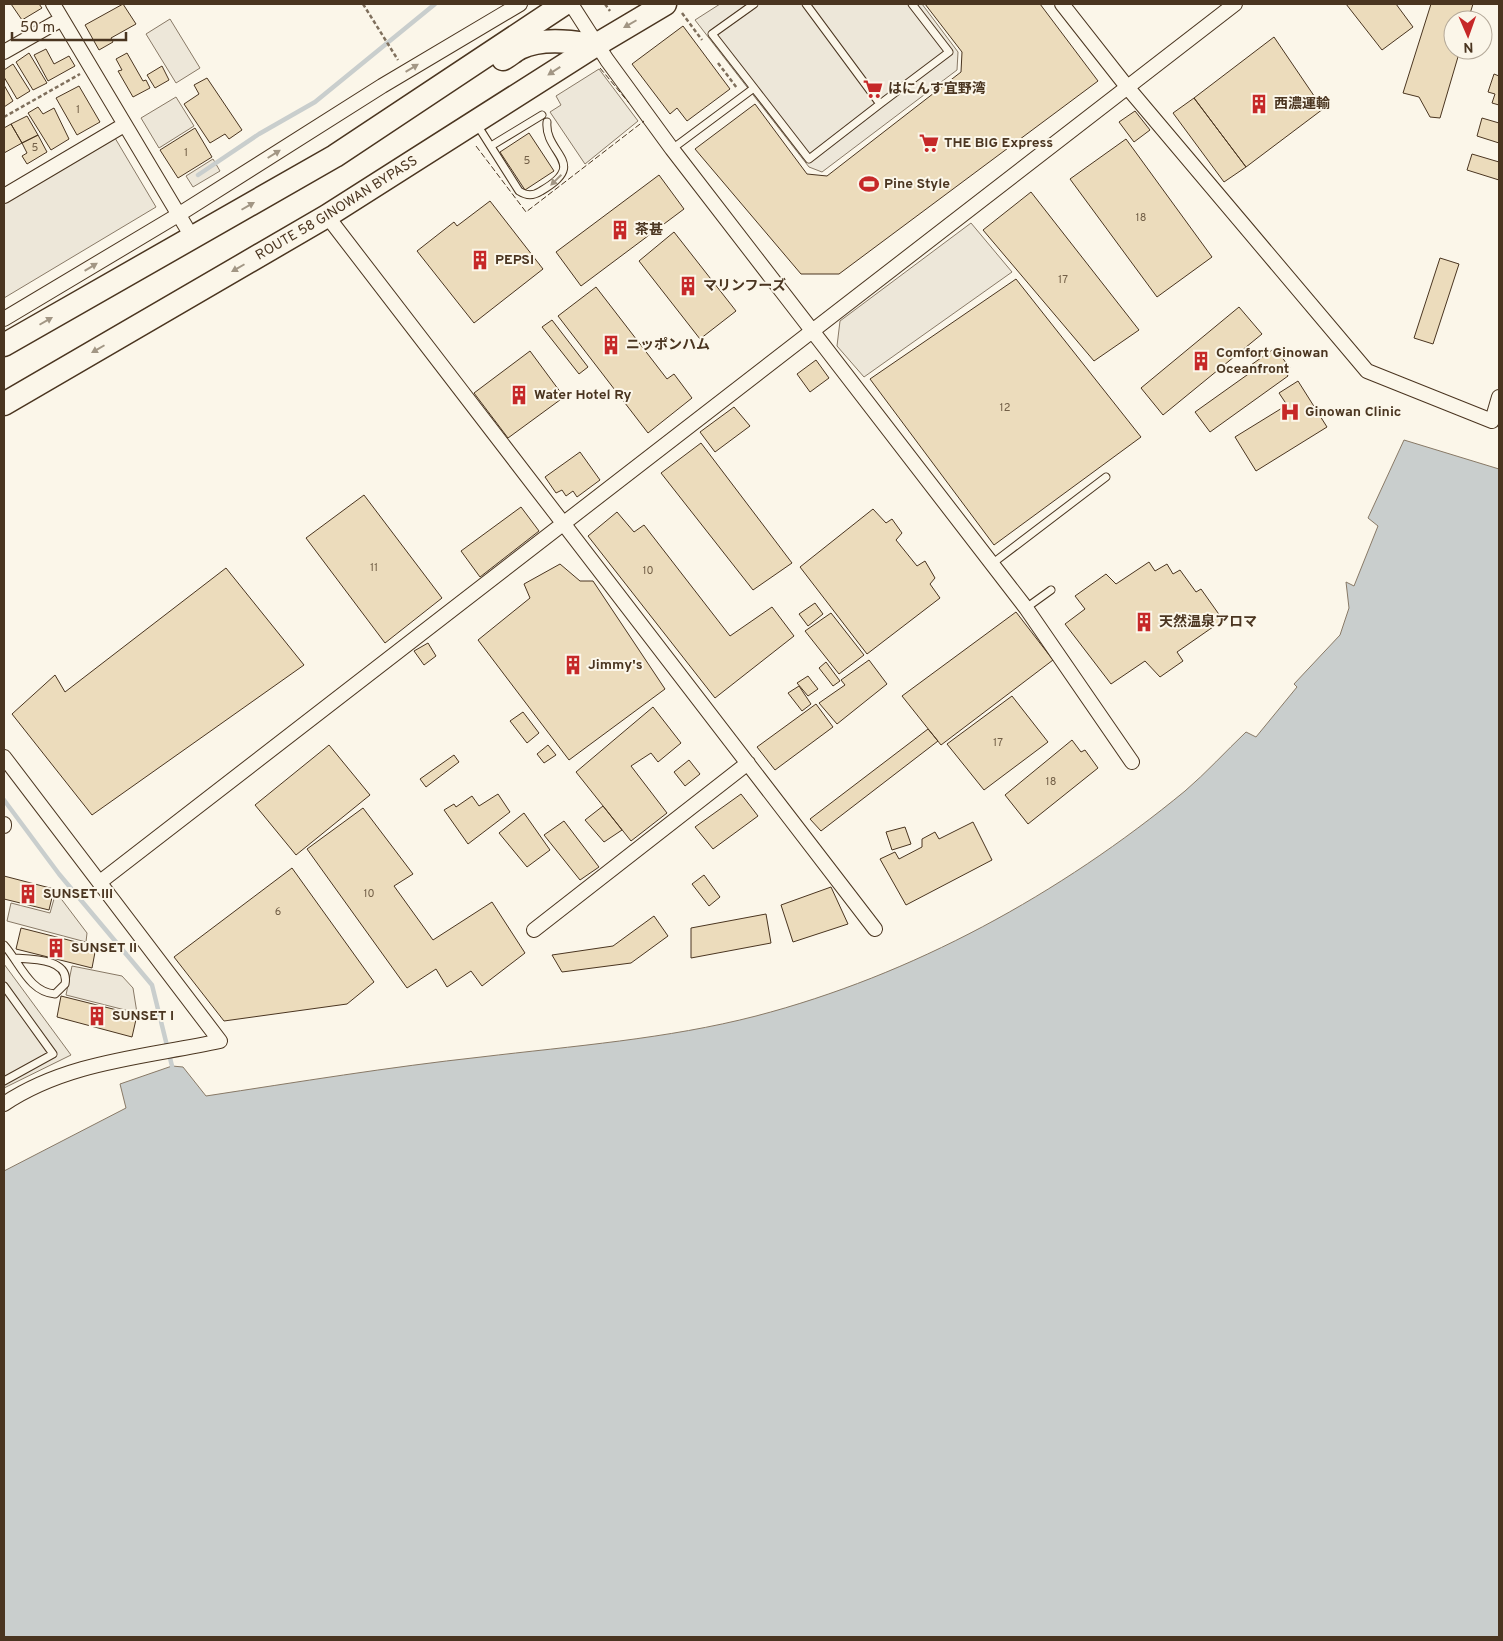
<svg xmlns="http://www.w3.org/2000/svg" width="1503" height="1641" viewBox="0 0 1503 1641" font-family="Overpass,'Noto Sans JP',sans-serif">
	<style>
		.parking { fill: #ede7d9; stroke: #887966 }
		.water { fill: #c9cecd; stroke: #887966 }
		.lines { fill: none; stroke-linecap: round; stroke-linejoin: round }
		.stream { stroke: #c9cecd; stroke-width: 4.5 }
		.building { fill: #ecdcbc; stroke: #4a3520 }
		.service-casing { stroke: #4a3520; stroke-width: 9 }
		.minor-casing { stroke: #4a3520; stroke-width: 16 }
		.trunk-casing { stroke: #4a3520; stroke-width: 25 }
		.path { stroke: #7f6f5c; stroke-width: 2.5; stroke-dasharray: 4 2.5; stroke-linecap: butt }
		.service { stroke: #fbf6e9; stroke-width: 7 }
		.minor { stroke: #fbf6e9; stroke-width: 14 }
		.trunk { stroke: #fbf6e9; stroke-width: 22 }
		.fence { stroke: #4a3520; stroke-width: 1; stroke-dasharray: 6 2.5; stroke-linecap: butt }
		.oneway { fill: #a29684 }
		.labels { text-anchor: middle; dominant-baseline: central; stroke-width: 4; stroke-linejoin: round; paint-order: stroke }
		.number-label { font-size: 11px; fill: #725f47 }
		.poi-label { font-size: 14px; font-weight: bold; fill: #4a3520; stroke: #fbf6e9; text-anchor: start }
		.street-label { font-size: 14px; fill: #4a3520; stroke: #fbf6e9 }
	</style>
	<rect width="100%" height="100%" fill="#fbf6e9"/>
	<path class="parking" d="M720 4H922L958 52 957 70 822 172 809 167 695 20Z
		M170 19 200 68 176 83 146 34Z
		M599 69 638 121 585 164 550 112 561 105 556 96Z
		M176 97 194 126 159 148 141 118Z
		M115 138 156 207 4 298V203Z
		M213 159 220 171 193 187 186 176Z
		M971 223 1012 272 864 377 837 346 840 321Z
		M56 892 87 933 86 942 7 921 11 903 50 913Z
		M4 964 71 1055 4 1088Z
		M72 966 122 976 133 988 137 1013 66 995Z"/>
	<path class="water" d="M1404 440 1499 469V1637H4V1171L126 1108 120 1084 172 1066 183 1067 206 1096C298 1082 389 1067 481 1057 573 1046 667 1039 756 1016 913 975 1060 894 1185 791 1206 773 1226 751 1246 732L1256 737 1297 687 1294 684 1340 635 1349 608 1346 582 1354 586 1378 526 1368 518Z"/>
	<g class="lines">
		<path class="stream" d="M198 175 259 134 315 102 435 4
			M4 800 59 874 152 985 172 1066"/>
	</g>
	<path class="building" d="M11 4H39L42 8 22 20Z
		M123 4 136 24 111 38 113 42 99 50 85 25Z
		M925 4H1040L1098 81 839 274H801L695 149 755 104 807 174 827 176 961 72 962 52Z
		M1346 4H1396L1413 27 1382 50Z
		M1431 4H1473L1468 20H1453V50H1460L1440 118 1430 117 1419 97 1403 93Z
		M683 26 730 89 687 121 677 108 670 114 632 64Z
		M1274 37 1323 109 1246 167 1194 98Z
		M46 49 54 64 69 56 75 66 48 81 34 55Z
		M29 53 47 83 33 90 16 62Z
		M127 53 143 81 146 80 150 88 133 97 118 71 122 70 116 59Z
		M13 64 30 91 17 99 4 77V70Z
		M162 66 169 80 155 88 147 75Z
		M1494 74 1499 76V105L1492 103 1495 94 1488 92Z
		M207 78 242 130 229 139 225 134 210 143 184 104 199 94 194 85Z
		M4 85 13 101 4 107Z
		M79 86 100 122 77 135 56 98Z
		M1194 98 1246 167 1224 182 1173 113Z
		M38 107 43 114 54 108 69 139 51 150 28 113Z
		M1135 111 1150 130 1134 142 1119 122Z
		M27 116 38 135 22 143 11 124Z
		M1482 118 1499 123V143L1477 136Z
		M11 124 22 143 4 153V128Z
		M195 128 212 157 178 178 160 150Z
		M529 133 554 171 525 190 500 152Z
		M38 135 47 152 27 164 22 156 27 153 22 143Z
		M1126 139 1212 257 1157 297 1070 179Z
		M1472 154 1499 162V180L1467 170Z
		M659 175 684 209 581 286 556 252Z
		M1031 192 1139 330 1094 361 983 230Z
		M490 201 543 269 474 323 417 251 454 222 457 226Z
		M674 232 736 311 700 339 639 261Z
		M1440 258 1459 264 1433 344 1414 338Z
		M1016 279 1141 437 994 545 870 379Z
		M596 287 667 379 674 374 692 398 648 433 558 316Z
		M1239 307 1262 334 1163 415 1141 388Z
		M552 320 588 367 579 374 542 327Z
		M1275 348 1290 368 1285 371 1288 376 1210 432 1195 412 1254 370 1251 365Z
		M530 351 564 397 508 438 474 393Z
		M816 360 829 378 810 392 797 374Z
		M1298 381 1327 427 1256 471 1235 437 1287 405 1279 393Z
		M734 407 750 426 715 452 700 432Z
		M701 443 792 563 753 590 661 473Z
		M580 452 600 480 577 497 573 491 566 496 562 490 556 493 545 477Z
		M364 495 442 598 385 643 306 538Z
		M521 507 539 531 480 577 461 551Z
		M873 509 886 523 892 519 902 533 896 540 917 566 925 561 935 578 930 584 940 598 867 654 800 567Z
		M617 512 634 532 644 525 730 636 772 607 794 636 715 698 588 536Z
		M1149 562 1155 571 1167 564 1173 574 1180 570 1196 592 1201 589 1223 620 1177 652 1183 661 1160 677 1145 661 1111 684 1065 624 1085 609 1075 596 1106 574 1116 584Z
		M560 564 580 581H593L665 689 569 760 478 640 530 598 524 584Z
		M226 568 304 665 92 815 12 714 55 675 65 692Z
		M815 603 823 614 808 626 799 614Z
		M1016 612 1053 660 941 745 902 696Z
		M831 613 864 655 839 674 805 631Z
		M428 643 436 656 424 665 414 651Z
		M869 660 887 684 837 724 819 703 845 685 841 680Z
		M826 662 840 681 833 686 819 668Z
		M808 676 818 689 808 696 797 683Z
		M799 686 811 704 802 711 788 693Z
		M1012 696 1048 742 984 790 947 744Z
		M816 704 833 727 775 770 757 747Z
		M653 707 681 743 658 762 651 753 631 766 667 813 631 841 576 772Z
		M523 712 539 733 527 743 510 721Z
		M928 729 938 741 821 831 810 819Z
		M1072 740 1081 752 1085 750 1098 768 1028 824 1005 795Z
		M329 745 370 795 296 855 255 805Z
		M548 745 556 755 544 763 537 754Z
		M454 755 459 762 426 787 420 779Z
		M689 760 700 774 685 786 674 772Z
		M498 794 510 812 468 844 444 810 454 804 456 807 472 796 479 806Z
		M741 794 758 816 713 849 695 827Z
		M603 806 622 830 604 842 585 820Z
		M363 808 413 874 394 886 433 940 492 902 525 953 482 986 471 971 447 987 436 969 407 988 307 849Z
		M524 813 550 850 527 867 499 833Z
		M564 821 599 867 580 880 544 835Z
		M973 822 992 860 906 905 880 859 895 852 899 859 922 847V839L935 832 939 839Z
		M905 827 911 844 892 850 886 832Z
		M292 868 374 982 347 1004 224 1021 174 957Z
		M704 875 720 897 709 906 692 884Z
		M4 876 54 889 49 910 4 899Z
		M831 887 848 924 793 942 781 905Z
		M766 914 771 943 691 958V928Z
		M654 916 668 936 631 963 562 972 552 955 613 946Z
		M21 928 96 947 92 968 16 949Z
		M61 996 137 1015 132 1037 57 1017Z"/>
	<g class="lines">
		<defs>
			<path id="service" d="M754 88 809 159 880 104 806 4
				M880 104 949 52 912 4
				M476 123 519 191C527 196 533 196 541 191 590 163 544 154 547 122
				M491 146 542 115
				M672 149 754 88 712 34 754 4
				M993 563 1106 477
				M1026 608 1051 590
				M4 945C20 963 29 992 55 994L65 984C70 959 33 959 15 958
				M4 986 53 1054 4 1081"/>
			<path id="minor" d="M53 4 192 237
				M571 4 607 60 672 149 1026 608 1132 762
				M1062 4 1128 88 1367 371 1492 421 1499 397
				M4 52 62 19
				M4 196 124 125
				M327 216 875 929
				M4 319 178 215 382 86 520 4
				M4 757 220 1041C147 1057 68 1061 4 1104
				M4 824V826
				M100 882 1235 4
				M534 930 748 763"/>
			<g id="trunk">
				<path d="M503 59C509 56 514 51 520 48 542 37 573 42 596 45"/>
				<path d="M4 345 335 156 564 4"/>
				<path id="s1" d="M4 404 327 216 596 45 665 4"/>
			</g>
		</defs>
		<use href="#service" class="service-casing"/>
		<use href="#minor" class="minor-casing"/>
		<use href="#trunk" class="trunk-casing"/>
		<path class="path" d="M363 4 398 60
			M605 4 610 11
			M682 13 702 40
			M718 63 737 88
			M4 117 80 74"/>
		<use href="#service" class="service"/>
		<use href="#minor" class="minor"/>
		<use href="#trunk" class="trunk"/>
		<path class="fence" d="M600 68 629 103
			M476 146 526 212 644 121"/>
	</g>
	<defs><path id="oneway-solid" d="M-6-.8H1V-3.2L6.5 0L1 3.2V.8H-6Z" transform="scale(1.25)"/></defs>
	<g class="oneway">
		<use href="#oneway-solid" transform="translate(630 24) rotate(150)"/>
		<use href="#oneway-solid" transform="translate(412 68) rotate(-31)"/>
		<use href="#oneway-solid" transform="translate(554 71) rotate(147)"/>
		<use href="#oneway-solid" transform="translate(274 154) rotate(-32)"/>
		<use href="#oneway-solid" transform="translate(556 180) rotate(136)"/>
		<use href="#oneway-solid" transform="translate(248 206) rotate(-30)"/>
		<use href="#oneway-solid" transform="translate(91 267) rotate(-31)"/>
		<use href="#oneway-solid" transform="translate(238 268) rotate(150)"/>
		<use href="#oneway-solid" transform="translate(46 321) rotate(-30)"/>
		<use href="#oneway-solid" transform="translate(98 349) rotate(150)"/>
	</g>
	<defs>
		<symbol id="supermarket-bare" viewBox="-9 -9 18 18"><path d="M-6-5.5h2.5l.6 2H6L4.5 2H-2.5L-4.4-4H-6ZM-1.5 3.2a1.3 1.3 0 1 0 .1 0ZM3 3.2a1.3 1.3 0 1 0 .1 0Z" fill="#c62828" stroke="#fbf6e9" stroke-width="2.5" paint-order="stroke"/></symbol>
		<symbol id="building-bare" viewBox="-9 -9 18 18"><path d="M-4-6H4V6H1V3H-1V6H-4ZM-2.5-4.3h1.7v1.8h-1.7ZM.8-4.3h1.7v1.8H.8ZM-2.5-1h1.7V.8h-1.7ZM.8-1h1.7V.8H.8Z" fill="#c62828" stroke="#fbf6e9" stroke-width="2.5" paint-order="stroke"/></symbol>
		<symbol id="stadium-bare" viewBox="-9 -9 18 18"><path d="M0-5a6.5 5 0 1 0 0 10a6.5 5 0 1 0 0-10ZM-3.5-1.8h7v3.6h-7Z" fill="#c62828" stroke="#fbf6e9" stroke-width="2.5" paint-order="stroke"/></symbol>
		<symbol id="hospital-bare" viewBox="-9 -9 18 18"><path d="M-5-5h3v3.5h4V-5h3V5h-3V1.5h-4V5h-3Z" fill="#c62828" stroke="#fbf6e9" stroke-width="2.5" paint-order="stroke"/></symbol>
	</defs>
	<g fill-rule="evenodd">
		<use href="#supermarket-bare" x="859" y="75" width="28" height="28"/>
		<use href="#building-bare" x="1245" y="90" width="28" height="28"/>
		<use href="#supermarket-bare" x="915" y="129" width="28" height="28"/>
		<use href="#stadium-bare" x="855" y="170" width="28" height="28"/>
		<use href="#building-bare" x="606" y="216" width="28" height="28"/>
		<use href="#building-bare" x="466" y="246" width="28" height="28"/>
		<use href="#building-bare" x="674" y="272" width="28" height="28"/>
		<use href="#building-bare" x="597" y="331" width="28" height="28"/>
		<use href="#building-bare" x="1187" y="347" width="28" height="28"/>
		<use href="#building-bare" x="505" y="381" width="28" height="28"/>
		<use href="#hospital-bare" x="1276" y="398" width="28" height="28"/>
		<use href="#building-bare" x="1130" y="608" width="28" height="28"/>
		<use href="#building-bare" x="559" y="651" width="28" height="28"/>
		<use href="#building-bare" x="14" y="880" width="28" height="28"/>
		<use href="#building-bare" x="42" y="934" width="28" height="28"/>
		<use href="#building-bare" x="83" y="1002" width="28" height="28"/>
	</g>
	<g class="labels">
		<g class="number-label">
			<text x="78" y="110">1</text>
			<text x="35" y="148">5</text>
			<text x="186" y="153">1</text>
			<text x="527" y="161">5</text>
			<text x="1141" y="218">18</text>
			<text x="1063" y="280">17</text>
			<text x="1005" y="408">12</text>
			<text x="374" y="568">11</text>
			<text x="648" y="571">10</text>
			<text x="998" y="743">17</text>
			<text x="1051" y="782">18</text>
			<text x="369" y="894">10</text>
			<text x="278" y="912">6</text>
		</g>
		<g class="poi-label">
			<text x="888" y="89">はにんす宜野湾</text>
			<text x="1274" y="104">西濃運輸</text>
			<text x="944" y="143">THE BIG Express</text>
			<text x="884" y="184">Pine Style</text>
			<text x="635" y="230">茶甚</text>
			<text x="495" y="260">PEPSI</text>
			<text x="703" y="286">マリンフーズ</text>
			<text x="626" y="345">ニッポンハム</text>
			<text x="1216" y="353">Comfort Ginowan<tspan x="1216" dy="16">Oceanfront</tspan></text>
			<text x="534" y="395">Water Hotel Ry</text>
			<text x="1305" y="412">Ginowan Clinic</text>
			<text x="1159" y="622">天然温泉アロマ</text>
			<text x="588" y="665">Jimmy's</text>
			<text x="43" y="894">SUNSET III</text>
			<text x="71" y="948">SUNSET II</text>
			<text x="112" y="1016">SUNSET I</text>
		</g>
		<g class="street-label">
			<text stroke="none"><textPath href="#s1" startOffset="386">ROUTE 58 GINOWAN BYPASS</textPath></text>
		</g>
	</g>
	<rect width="1503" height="1641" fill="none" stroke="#4a3520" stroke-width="10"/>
	<g transform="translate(1468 35) rotate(178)"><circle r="24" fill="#fbf6e9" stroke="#b4a999"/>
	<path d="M0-4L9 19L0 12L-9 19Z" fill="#c62828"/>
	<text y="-8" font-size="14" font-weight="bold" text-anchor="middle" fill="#4a3520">N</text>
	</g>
	<path d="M12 32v8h114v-8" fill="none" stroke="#4a3520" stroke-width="2.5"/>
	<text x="20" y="32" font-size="15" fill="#4a3520" stroke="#fbf6e9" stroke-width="4" paint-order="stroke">50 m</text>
</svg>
